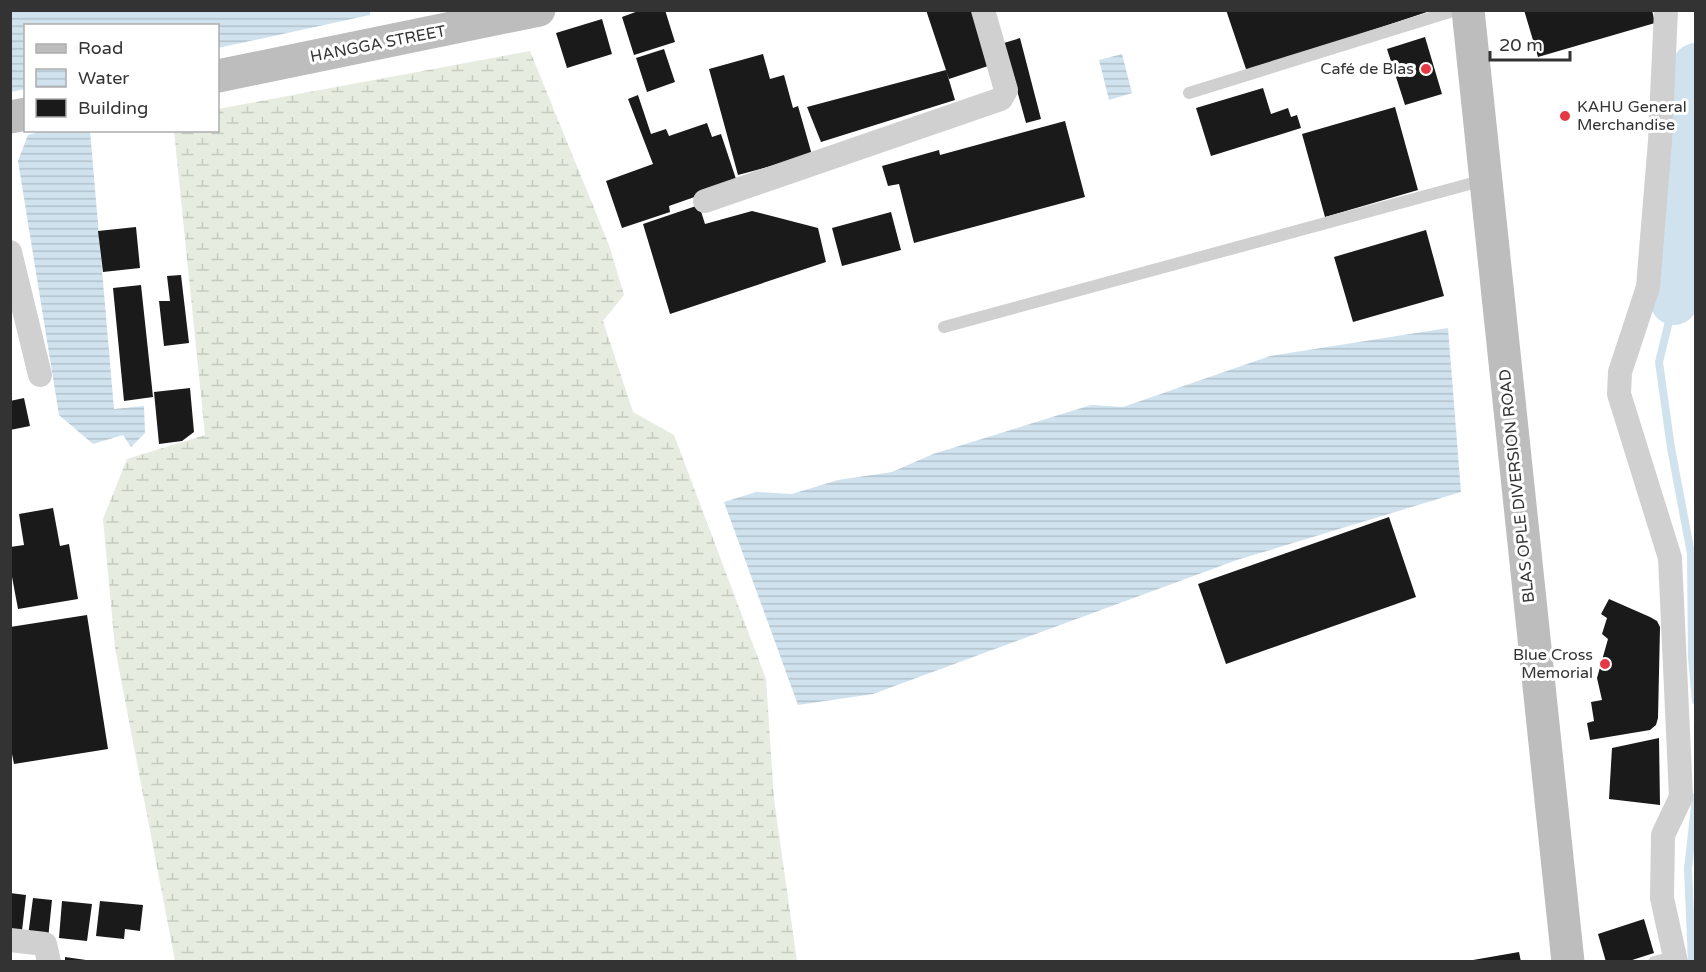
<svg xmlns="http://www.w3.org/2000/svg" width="1706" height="972" viewBox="0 0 1706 972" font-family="'Varela Round',sans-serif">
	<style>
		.wetland { fill: url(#wetland-marsh) }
		.water { fill: url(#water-rules) }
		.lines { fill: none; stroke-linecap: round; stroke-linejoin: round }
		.stream { stroke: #cfe2ee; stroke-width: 8 }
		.river { stroke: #cfe2ee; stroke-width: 48 }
		.building { fill: #1a1a1a }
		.lane { stroke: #d0d0d0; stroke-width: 12 }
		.street { stroke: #d0d0d0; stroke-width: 24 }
		.secondary { stroke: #bdbdbd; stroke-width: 33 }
		.poi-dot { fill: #e63946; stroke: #fff; stroke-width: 2 }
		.labels { text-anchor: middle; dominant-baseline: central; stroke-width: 6; stroke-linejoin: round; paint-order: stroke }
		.street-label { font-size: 16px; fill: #333; stroke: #fff }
		.poi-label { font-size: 16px; fill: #333; stroke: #fff; text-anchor: end }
	</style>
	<defs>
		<pattern id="wetland-marsh" width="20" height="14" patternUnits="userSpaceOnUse" patternTransform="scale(1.5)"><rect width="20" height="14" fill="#e6ecdf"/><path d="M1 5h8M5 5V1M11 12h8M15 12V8" fill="none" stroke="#c6cbc0"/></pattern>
		<pattern id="water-rules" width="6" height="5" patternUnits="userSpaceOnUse" patternTransform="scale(1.5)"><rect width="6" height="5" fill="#cfe2ee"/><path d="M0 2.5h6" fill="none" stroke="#b2c2cd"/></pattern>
	</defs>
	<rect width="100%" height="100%" fill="#fff"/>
	<path class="wetland" d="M530 51 609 245 624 295 603 321 633 412 674 435 766 679 774 799 797 961H175L115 648 103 519 127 459 205 435 174 131 218 130V109Z"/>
	<path class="water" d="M10 11 11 10 370 11V15L218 48V26H26L25 89 11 92Z
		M1122 54 1132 93 1109 100 1099 60Z
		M42 131H90L114 409 144 406 145 433 131 447 123 435 93 444 59 415 18 161 28 135Z
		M1448 328 1461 492 1237 560 873 694 798 705 724 502 756 492 792 494 838 480 892 472 933 454 1091 405 1123 407 1270 356Z"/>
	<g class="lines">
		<path class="stream" d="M1674 301 1659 362 1671 448 1691 554 1692 658 1696 701
			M1692 962 1688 869 1696 797"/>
		<path class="river" d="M1674 301 1693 134 1696 67"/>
	</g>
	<path class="building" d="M641 10H665L675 42 634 55 622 17Z
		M926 10H973L991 65 949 79Z
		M1226 10H1430V11L1247 72Z
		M1524 10H1652L1655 23 1538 57Z
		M602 19 612 54 567 68 556 33Z
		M1425 37 1442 94 1405 105 1387 49Z
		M1020 38 1041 119 1026 123 1004 43Z
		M664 49 675 82 647 92 636 58Z
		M763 54 770 79 784 75 793 108 798 106 812 155 738 175 709 69Z
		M946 70 955 100 821 142 807 107Z
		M1263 88 1271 114 1288 108 1291 117 1297 115 1301 128 1211 156 1196 108Z
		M638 95 651 134 666 129 669 136 707 123 712 137 721 134 737 182 669 206 670 212 622 228 606 181 653 164 628 99Z
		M1395 107 1418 190 1325 217 1302 134Z
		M1065 121 1085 197 914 243 899 184 888 186 882 166 939 150 940 155Z
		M699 205 705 224 752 211 818 228 826 262 670 314 643 224Z
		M891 212 901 250 842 266 832 228Z
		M136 227 140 268 103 272 98 231Z
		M1426 230 1444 296 1353 322 1334 257Z
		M181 275 189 343 164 346 159 301H170L167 276Z
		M141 285 153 397 124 401 113 288Z
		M190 388 194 432 182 441 159 444 154 392Z
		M24 398 30 426 10 430V401Z
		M53 508 60 546 69 544 78 599 18 609 10 566V547L24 545 19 514Z
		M1389 517 1416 597 1226 664 1198 584Z
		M1609 599 1650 617 1657 621 1660 627 1658 718 1656 725 1650 730 1590 740 1587 723 1594 721 1591 702 1602 700 1597 678 1608 639 1602 634 1607 618 1601 614Z
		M87 615 108 749 14 764 10 744V627Z
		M1659 738 1660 805 1609 799 1612 748Z
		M10 893 26 895 21 940 10 939Z
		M33 898 52 900 48 939 28 936Z
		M62 901 92 904 87 941 59 938Z
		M100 901 143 905 140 931 125 929 124 939 96 936Z
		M1644 919 1654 953 1626 962H1606L1598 934Z
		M1519 952 1521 962H1473V960Z
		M65 957 86 960V962H65Z"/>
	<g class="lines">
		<path class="lane" d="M1189 93 1456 10
			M944 327 1484 180
			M1654 962 1674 957"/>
		<path class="street" d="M1666 10 1660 141 1648 287 1620 372 1619 394 1670 558 1681 797 1663 835 1662 898 1676 962
			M705 201 1001 99 1006 90 983 10
			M10 252 40 375
			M10 940 45 944 49 962"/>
		<path class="secondary" d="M1468 10 1568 962
			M218 76 539 10
			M10 117 26 114"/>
	</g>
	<g class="poi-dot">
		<circle cx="1426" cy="69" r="6"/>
		<circle cx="1565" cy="116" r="6"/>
		<circle cx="1605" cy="664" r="6"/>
	</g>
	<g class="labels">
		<g class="street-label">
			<text transform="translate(378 44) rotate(-11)">HANGGA STREET</text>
			<text transform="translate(1517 486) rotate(-96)">BLAS OPLE DIVERSION ROAD</text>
		</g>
		<g class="poi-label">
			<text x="1414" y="69">Café de Blas</text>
			<text x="1577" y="107" text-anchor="start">KAHU General<tspan x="1577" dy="18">Merchandise</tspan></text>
			<text x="1593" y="655">Blue Cross<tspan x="1593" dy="18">Memorial</tspan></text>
		</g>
	</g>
	<rect width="1706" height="972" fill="none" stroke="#333333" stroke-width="24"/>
	<rect x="24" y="24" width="195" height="108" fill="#ffffff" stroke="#adadad" stroke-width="1.5"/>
	<rect x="36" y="44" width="30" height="9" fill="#bdbdbd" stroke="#adadad" stroke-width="1.5"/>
	<text x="78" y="54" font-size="18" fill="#333333">Road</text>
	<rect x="36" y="69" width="30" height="18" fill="url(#water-rules)" stroke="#adadad" stroke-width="1.5"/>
	<text x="78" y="84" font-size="18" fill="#333333">Water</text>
	<rect x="36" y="99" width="30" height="18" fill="#1a1a1a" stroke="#adadad" stroke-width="1.5"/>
	<text x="78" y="114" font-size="18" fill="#333333">Building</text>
	<path d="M1490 51v9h80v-9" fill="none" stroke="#333333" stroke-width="3"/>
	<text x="1499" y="51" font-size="18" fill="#333333" stroke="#ffffff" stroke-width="4.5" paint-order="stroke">20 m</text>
</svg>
